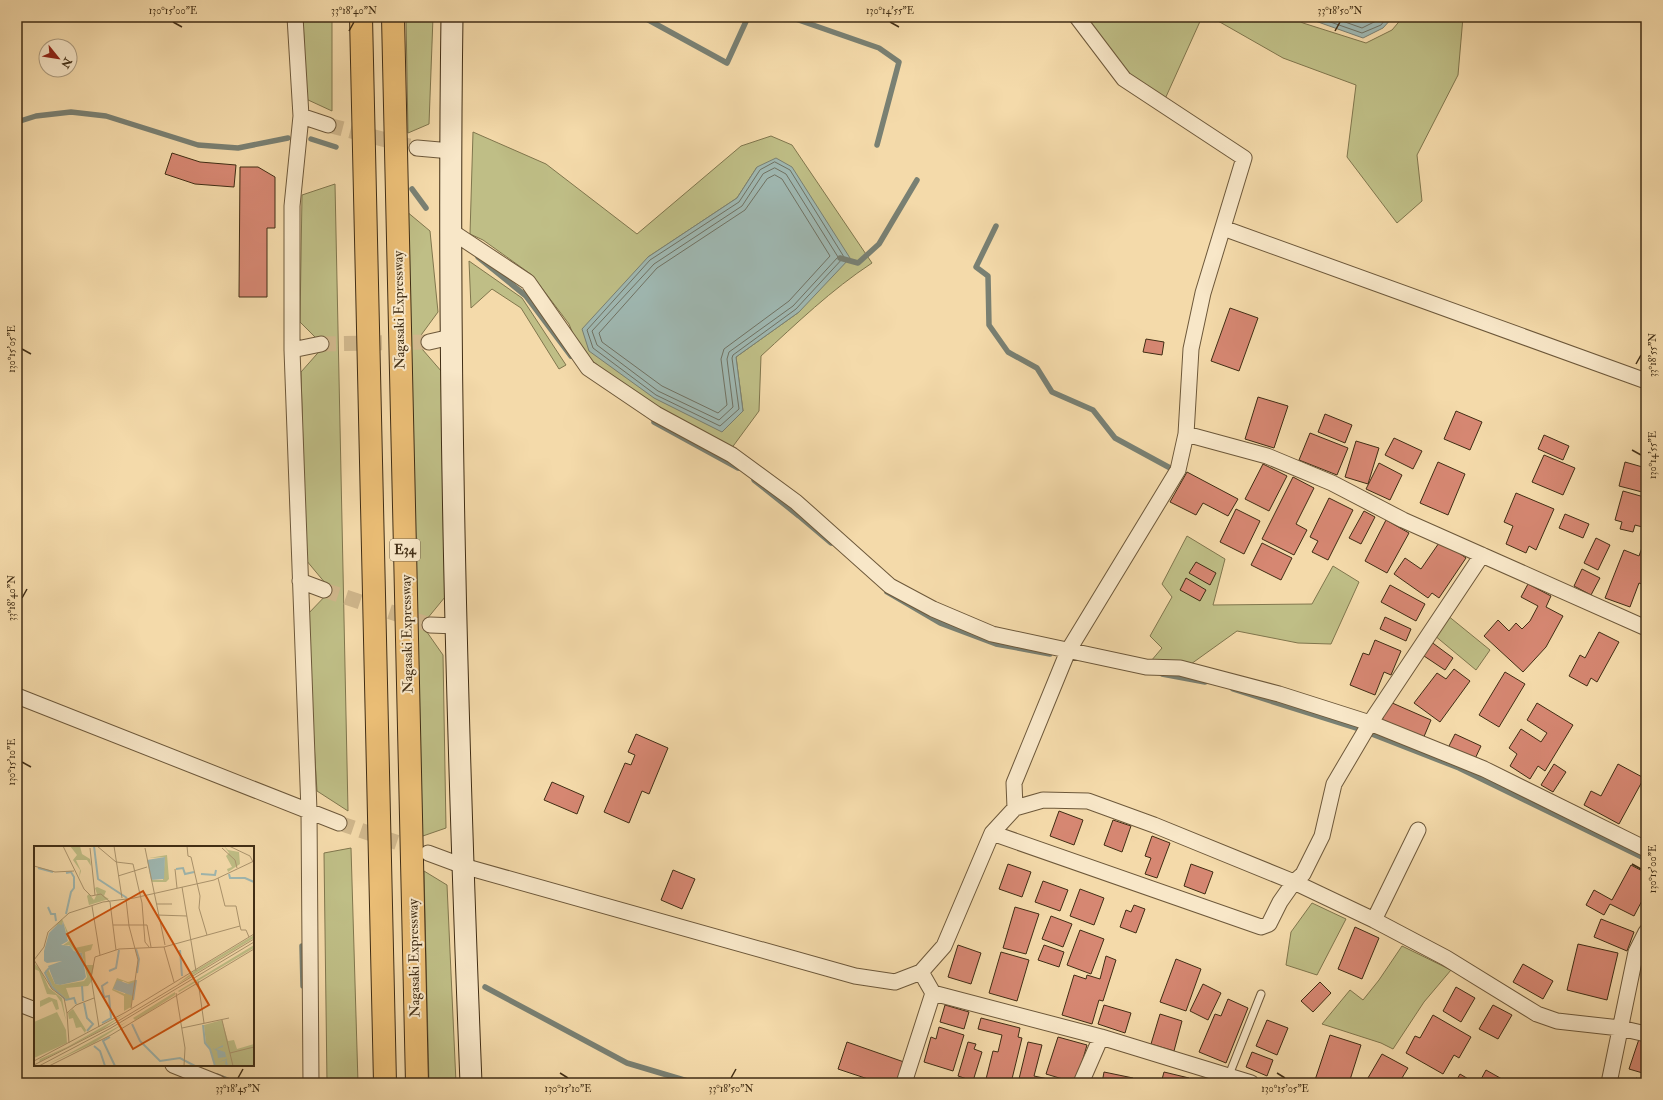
<svg xmlns="http://www.w3.org/2000/svg" width="1663" height="1100" viewBox="0 0 1663 1100" font-family="'IM FELL Double Pica',serif">
	<style>
		.green { fill: #bfbe86; stroke: #80764d; fill-rule: evenodd }
		.water { fill: #9fb8b2; stroke: #798073 }
		.lines { fill: none; stroke-linecap: round; stroke-linejoin: round }
		.shore { stroke: #707263; stroke-width: 1 }
		.stream { stroke: #798073; stroke-width: 5.5 }
		.building { fill: #d68772; stroke: #402d14 }
		.street-tunnel { stroke: #d0b78c; stroke-width: 15; stroke-dasharray: 15 8; stroke-linecap: butt }
		.lane-casing { stroke: #6d583a; stroke-width: 9 }
		.street-casing { stroke: #6d583a; stroke-width: 17 }
		.secondary-casing { stroke: #402d14; stroke-width: 23 }
		.highway-casing { stroke: #402d14; stroke-width: 24 }
		.lane { stroke: #f8e7c8; stroke-width: 7 }
		.street { stroke: #f8e7c8; stroke-width: 15 }
		.secondary { stroke: #f8e7c8; stroke-width: 21 }
		.highway { stroke: #eabd75; stroke-width: 22 }
		.ticks { fill: none; stroke: #402d14; stroke-width: 1.5 }
		.labels { text-anchor: middle; dominant-baseline: central; stroke-width: 4; stroke-linejoin: round; paint-order: stroke }
		.shield { fill: #f8e7c8; stroke: #77654a; stroke-width: 1 }
		.shield-label { font-size: 13px; font-weight: bold; fill: #402d14 }
		.street-label { font-size: 14px; fill: #402d14; stroke: #f8e7c8 }
		.inset-river { fill: none; stroke: #9fb8b2; stroke-width: 2 }
		.inset-road { fill: none; stroke: #ac956e; stroke-width: 1 }
		.view { fill: #cf520d; fill-opacity: 0.15; stroke: #cf520d; stroke-width: 2 }
		.inset-edge { fill: none; stroke: #402d14; stroke-width: 2 }
		.neatline { fill: none; stroke: #402d14; stroke-width: 1.5 }
		.ticks-label { font-size: 10px; text-anchor: middle; fill: #402d14 }
	</style>
	<rect width="100%" height="100%" fill="#f4daaa"/>
	<filter id="stains"><feTurbulence type="fractalNoise" baseFrequency=".005" numOctaves="4"/><feColorMatrix values="0 0 0 0 .2 0 0 0 0 .09 0 0 0 0 .02 0 0 0 .5 -.17"/></filter>
	<radialGradient id="worn" r=".72"><stop offset=".6" stop-color="#630" stop-opacity="0"/><stop offset="1" stop-color="#630" stop-opacity=".3"/></radialGradient>
	<path class="green" d="M303 17H332V111L306 99Z
		M406 17H433L429 124 408 133Z
		M1084 17H1202L1165 99 1126 73Z
		M1211 17H1292L1303 23 1366 43 1392 30 1403 17H1463L1458 75 1417 155 1422 201 1397 223 1347 157 1356 85 1283 58Z
		M473 132 546 164 637 234 741 146 771 136 792 145 872 263C831 290 797 323 761 356L759 411 731 449 645 403 580 351 569 324 532 275 483 240 470 234ZM757 167 799 312 736 357 743 411 648 257 737 198Z
		M335 184 348 811 317 791 306 616 331 590 306 560 301 372 324 346 300 322 302 195Z
		M406 211 430 231 438 312 416 342 442 372 445 597 422 625 443 655 446 828 420 837Z
		M469 261 522 298 566 365 559 369 521 308 492 289 471 308Z
		M1187 536 1225 559 1213 605 1312 604 1333 566 1359 582 1331 644 1298 643 1237 631 1191 664 1151 661 1162 648 1150 636 1172 597 1162 584Z
		M1447 615 1490 650 1476 670 1434 635Z
		M351 848 358 1083H327L324 853Z
		M424 871 447 885 456 1083H429Z
		M1312 903 1346 919 1317 975 1286 965 1291 932Z
		M1402 946 1451 970 1424 1002 1393 1049 1381 1043 1322 1024 1350 990 1363 1000 1379 980Z"/>
	<path class="water" d="M1304 17H1393L1383 28 1363 38Z
		M776 158 792 167 850 258 799 312 736 357 743 411 722 432 654 398 589 351 582 329 648 257 737 198 757 167Z"/>
	<g class="lines">
		<path class="shore" d="M1316 17 1362 33 1381 25 1387 17
			M1331 17 1362 28 1378 20 1381 17
			M775 162 790 170 844 257 796 309 733 355 732 358 739 409 720 426 656 395 593 348 587 330 650 260 739 202 760 170Z
			M775 168 786 174 838 257 793 306 729 352 727 359 733 407 719 420 658 391 597 345 592 331 654 264 742 206 763 174Z
			M775 175 782 179 830 256 789 301 724 349 721 359 727 405 718 413 662 386 602 342 599 333 657 268 745 210 767 179Z"/>
		<path class="stream" d="M643 17 727 63 748 17
			M790 17 879 48 899 62 877 145
			M17 122 36 116 71 112 106 116 198 145 238 148 288 138
			M311 139 336 147
			M412 189 426 208
			M996 226 976 267 988 276 989 325 1008 352 1037 368 1052 392 1093 410 1115 438 1172 469
			M478 257 526 296 571 356
			M840 258 858 263 879 244 917 180
			M654 422 738 468
			M754 480 799 516 831 543
			M887 592 940 623 996 644 1050 654
			M1162 674 1205 682
			M1233 689 1359 729 1459 768 1646 859
			M302 946 303 986
			M485 987 627 1063 694 1083
			M217 1076 235 1083"/>
	</g>
	<path class="building" d="M172 153 200 162 236 165 234 187 195 184 165 174Z
		M240 167H258L275 177V228H267V297H239Z
		M1230 308 1258 318 1239 371 1211 361Z
		M1146 339 1164 342 1162 355 1143 352Z
		M1258 397 1288 406 1274 448 1245 439Z
		M1456 411 1482 422 1470 450 1444 439Z
		M1325 414 1352 425 1345 443 1318 432Z
		M1310 433 1348 448 1337 475 1299 460Z
		M1544 435 1569 446 1563 460 1538 449Z
		M1394 438 1422 451 1413 469 1385 455Z
		M1356 441 1379 448 1368 484 1345 477Z
		M1544 455 1575 468 1563 495 1532 482Z
		M1438 462 1465 474 1448 515 1420 503Z
		M1625 462 1646 468V528L1635 525 1633 532 1620 529 1622 522 1615 520 1623 491 1644 497 1646 493 1619 486Z
		M1379 463 1402 475 1390 500 1366 489Z
		M1263 464 1287 476 1269 511 1245 499Z
		M1187 472 1238 499 1228 516 1203 503 1196 515 1170 502Z
		M1293 477 1314 488 1296 524 1307 530 1294 555 1262 539Z
		M1516 493 1554 509 1536 550 1529 546 1526 553 1506 544 1513 526 1504 522Z
		M1329 498 1353 510 1328 560 1312 552 1318 541 1310 537Z
		M1236 509 1260 521 1244 554 1220 542Z
		M1364 511 1375 517 1361 544 1349 538Z
		M1565 514 1589 524 1583 538 1559 528Z
		M1386 520 1409 533 1387 573 1365 561Z
		M1596 538 1610 545 1598 570 1584 563Z
		M1441 540 1466 558 1439 598 1432 593 1428 598 1394 574 1405 558 1421 569Z
		M1262 543 1292 558 1281 580 1251 565Z
		M1643 545 1646 547V580L1644 585 1639 583 1630 607 1605 598 1624 550 1639 556Z
		M1196 562 1216 573 1210 585 1189 573Z
		M1582 569 1600 578 1591 595 1574 586Z
		M1186 578 1206 590 1200 601 1180 590Z
		M1528 584 1551 596 1546 607 1563 616 1546 647 1523 672 1484 636 1498 620 1509 631 1516 623 1522 629 1530 621 1538 606 1521 597Z
		M1390 585 1425 604 1416 621 1381 602Z
		M1385 617 1411 629 1406 641 1380 629Z
		M1599 632 1619 642 1597 682 1591 678 1587 686 1569 676 1580 655 1585 658Z
		M1375 640 1401 651 1391 675 1384 672 1375 695 1350 685 1363 653 1369 655Z
		M1430 641 1453 658 1445 670 1421 654Z
		M1454 669 1470 681 1440 722 1414 703 1437 673 1446 679Z
		M1505 672 1525 684 1499 727 1479 715Z
		M1390 702 1431 720 1423 739 1382 720Z
		M1537 703 1573 725 1545 771 1538 766 1530 779 1510 766 1517 754 1509 748 1521 729 1541 742 1547 733 1527 720Z
		M636 734 668 748 649 794 642 791 629 823 604 812 625 763 631 765 635 755 628 752Z
		M1455 734 1481 746 1474 761 1448 748Z
		M1554 764 1566 772 1553 792 1541 785Z
		M1618 764 1644 778 1619 824 1584 805 1591 791 1601 796Z
		M552 782 584 796 577 814 544 800Z
		M1059 811 1083 820 1074 845 1050 836Z
		M1113 820 1131 826 1122 852 1104 845Z
		M1152 836 1170 843 1157 878 1145 874 1151 858 1145 856Z
		M1008 864 1031 872 1022 897 999 889Z
		M1191 864 1213 872 1205 894 1184 886Z
		M1631 865 1646 873V893L1634 916 1610 904 1604 915 1586 905 1594 890 1612 900Z
		M673 870 695 879 682 909 661 900Z
		M1043 881 1068 890 1060 911 1035 902Z
		M1080 889 1104 898 1094 925 1070 916Z
		M1134 905 1145 909 1136 933 1120 927 1126 910 1131 912Z
		M1015 907 1039 914 1026 954 1003 948Z
		M1051 916 1072 924 1063 947 1042 939Z
		M1601 919 1634 932 1627 951 1594 937Z
		M1355 927 1379 938 1362 979 1338 969Z
		M1080 930 1104 939 1091 974 1067 965Z
		M1578 944 1618 953 1607 1000 1567 990Z
		M958 945 981 953 971 984 948 977Z
		M1044 945 1064 952 1059 967 1038 960Z
		M1001 952 1029 960 1017 1001 989 993Z
		M1106 956 1116 960 1103 1001 1099 1000 1092 1024 1062 1015 1074 975 1086 979 1087 975 1100 979Z
		M1176 959 1201 969 1186 1011 1160 1002Z
		M1523 964 1553 981 1543 999 1513 982Z
		M1320 982 1331 993 1313 1012 1301 1001Z
		M1203 984 1221 993 1208 1020 1190 1011Z
		M1456 987 1475 998 1461 1022 1443 1011Z
		M1228 999 1248 1008 1226 1063 1199 1052 1215 1014 1221 1016Z
		M945 1005 969 1012 964 1029 940 1022Z
		M1104 1005 1131 1013 1125 1033 1098 1024Z
		M1493 1005 1512 1015 1498 1039 1479 1029Z
		M1160 1014 1182 1021 1174 1051 1151 1044Z
		M1433 1015 1471 1037 1459 1058 1454 1055 1443 1074 1406 1053 1415 1036 1420 1038Z
		M981 1018 1020 1028 1018 1037 1022 1038 1011 1083H985L993 1051 998 1052 1002 1035 978 1029Z
		M1267 1020 1288 1028 1277 1055 1256 1046Z
		M939 1027 964 1035 953 1071 924 1062 931 1037 936 1039Z
		M1330 1035 1361 1045 1349 1083H1314Z
		M1058 1037 1087 1045 1076 1083 1046 1074Z
		M1639 1039 1646 1042V1074L1629 1069Z
		M847 1042 904 1062 896 1083H876L877 1082 838 1069Z
		M968 1042 976 1044 974 1049 982 1052 973 1081 958 1076Z
		M1028 1042 1042 1045 1034 1076 1048 1079 1047 1083H1018Z
		M1252 1052 1273 1060 1267 1076 1246 1067Z
		M1382 1054 1408 1068 1399 1083H1365Z
		M1486 1070 1509 1083H1479Z
		M1104 1072 1133 1078 1132 1083H1102Z
		M1164 1072 1189 1078 1188 1083H1161Z
		M1460 1074 1475 1083H1455Z
		M1636 1078 1646 1082V1083H1634Z"/>
	<g class="lines">
		<path class="street-tunnel" d="M328 125 417 148
			M321 344 429 342
			M324 590 430 625
			M339 823 420 850"/>
		<defs>
			<path id="lane" d="M1229 1075 1261 994"/>
			<path id="street" d="M295 17 301 116 292 206V350L309 811 311 1083
				M301 116 328 125
				M417 148 451 151
				M1223 228 1646 381
				M451 231 528 282 588 368 656 414 732 455 796 502 890 586 933 609 992 634 1146 667 1180 668 1279 694 1370 723 1484 769 1646 849
				M429 342 451 337
				M292 350 321 344
				M1186 434 1267 456 1332 483 1403 520 1646 628
				M300 581 324 590
				M430 625 457 626
				M17 696 339 823
				M1015 808 1014 783 1068 651 1178 470 1186 434 1191 349 1203 293 1244 158 1124 79 1077 17
				M992 833 1261 927 1269 924 1280 902 1294 882 1303 874 1322 836 1334 784 1370 723 1482 555
				M428 853 463 866 855 976 895 982 921 972 944 946 992 833 1015 808 1043 800 1088 801 1154 825 1294 882 1374 920 1446 958 1537 1014 1557 1021 1620 1028 1646 1034
				M1374 920 1418 830
				M933 993 1101 1037 1251 1083
				M17 1003 35 1010
				M173 1065 218 1083
				M904 1083 933 993 921 972
				M1081 1083 1101 1037
				M1609 1083 1636 952 1646 932"/>
			<path id="secondary" d="M452 17C447 372 457 728 471 1083"/>
			<path id="highway" d="M361 17 385 1083
				M393 17 417 1083"/>
		</defs>
		<use href="#lane" class="lane-casing"/>
		<use href="#street" class="street-casing"/>
		<use href="#secondary" class="secondary-casing"/>
		<use href="#highway" class="highway-casing"/>
		<use href="#lane" class="lane"/>
		<use href="#street" class="street"/>
		<use href="#secondary" class="secondary"/>
		<use href="#highway" class="highway"/>
	</g>
	<path class="ticks" d="M173 22 182 27M890 22 899 27M349 31 354 22M1335 31 1340 22M22 349 31 354M1636 364 1641 355M1632 450 1641 455M22 598 27 589M22 762 31 767M1632 864 1641 869M560 1073 568 1078M1277 1073 1285 1078M238 1078 243 1069M731 1078 736 1069"/>
	<g class="labels">
		<rect class="shield" x="390" y="539" width="30" height="22" rx="3"/>
		<g class="shield-label">
			<text x="405" y="550">E34</text>
		</g>
		<g class="street-label">
			<text transform="translate(399 310) rotate(-91)">Nagasaki Expressway</text>
			<text transform="translate(407 634) rotate(-91)">Nagasaki Expressway</text>
			<text transform="translate(414 958) rotate(-91)">Nagasaki Expressway</text>
		</g>
	</g>
	<g transform="translate(34 846)">
		<rect width="220" height="220" fill="#f4daaa"/>
		<path d="M36 0H46L48 8 56 13 57 20 53 14H42L47 25 45 32 46 24 39 14 43 9ZM190 0 194 4 205 6 206 18 194 26 193 23 198 21 192 10 195 7ZM133 9 135 33 132 36H118L117 34H129L131 11 115 12ZM63 41 72 45 70 50 75 53 55 59 53 50 55 48 60 54 63 48 61 42ZM28 73 41 102 59 98 57 104 51 106 52 119H60L57 136 54 140 32 142 36 153H32L19 141 11 125 14 123 21 138 26 139 50 135 53 131 48 107 41 105 35 99 28 100 35 95 29 75 28 79H23L15 87ZM220 89V92L142 139 159 126ZM220 99V102L145 146 144 145ZM0 117 6 123 15 142 28 152 32 175 27 156 22 149 13 148 5 125 0 123ZM83 132 94 136 101 134 97 161 90 165V150L78 144ZM89 135 95 138 91 148 79 143ZM141 146V149L110 169 101 174 99 172ZM15 151 23 154 25 163 22 164 18 155 6 161V155ZM39 163 52 184 51 187 47 181 42 182 39 172 35 173 34 167ZM23 166 32 184 33 197 0 212V176ZM91 168 69 183 5 216 6 213 33 201ZM188 174 194 195 200 194 203 203 220 198V220H181L176 202 172 197 170 179ZM94 175 60 197 10 220 36 207Z" fill="#bfbe86" fill-rule="evenodd"/>
		<path d="M131 11 130 33 117 34 113 14ZM29 75 34 95 27 99 36 100 40 105 48 107 52 131 49 134 26 139 21 138 14 120 28 115 13 117 10 115V105L15 87 24 78 28 79ZM83 134 95 138 100 136 99 150 79 143ZM189 199V201L182 203 191 206 194 220 191 218 192 214 185 216 192 213V211L184 212 183 205 178 202 181 203Z" fill="#9fb8b2"/>
		<path class="inset-river" d="M60 0 64 33 93 52M4 22 19 26M142 23 149 22 151 28 160 26M167 28 181 29 182 24M195 28 196 32H211L220 36M14 61 17 68H21L22 75M32 68 37 46 40 42V31L37 26 32 27M102 103 105 113 103 127M146 104 148 130M15 122 11 127 18 141 32 154 40 152 42 158M75 125 82 122 85 104M48 140 49 155M99 154 102 134M50 157 53 172 59 178 53 185M68 177 77 172 75 150 70 151 68 140 74 136M98 178 106 195 126 215 146 212 161 220M169 179 171 197 176 203 181 220M76 191 69 195 81 220M60 200 66 205 71 220"/>
		<path class="inset-road" d="M29 0 50 43 57 50 67 48 76 56 82 104M63 0 82 16 99 18 108 57 111 96 115 101M80 0 88 52M153 0 154 10 157 11 166 50 165 62 173 89M195 0 216 10 219 16M56 2 61 49M111 2 131 99M188 2 201 14 203 22M0 20 21 26 40 25M141 23 143 42M84 30 113 21M148 41 162 125M92 53 95 80 104 114 97 162M123 58H138M58 60 66 109M123 69 153 70M79 79H113L117 101M206 80 207 84H212L215 91M130 101 140 136M0 114 10 101 14 86 35 67 69 56 100 52 180 34 220 15M0 114 18 143 30 152 33 167 35 197M164 135 170 177M142 147 151 202 150 220M33 167 42 159 60 152M188 174 199 220M65 181 57 131 61 111 85 103 130 101 206 80 202 60H191L184 32M148 182 195 172M196 207 220 201M0 215 92 166 220 88M0 219 76 180 220 93M5 220 77 182 220 96M15 220 77 189 220 103"/>
		<path class="view" d="M109 45 175 159 99 203 33 88Z"/>
		<rect width="220" height="220" class="inset-edge"/>
	</g>
	<rect width="1663" height="1100" fill="none" stroke="#f4daaa" stroke-width="44"/>
	<g transform="translate(58 58) rotate(120)"><circle r="19" fill="#f8e7c8" stroke="#ae9d80"/>
	<path d="M0-3L7 15L0 10L-7 15Z" fill="#8f2418"/>
	<text y="-6" font-size="11" font-weight="bold" text-anchor="middle" fill="#402d14">N</text>
	</g>
	<rect x="22" y="22" width="1619" height="1056" class="neatline"/>
	<g class="ticks-label">
		<text x="173" y="14">130°15'00"E</text>
		<text x="354" y="14">33°18'40"N</text>
		<text x="890" y="14">130°14'55"E</text>
		<text x="1340" y="14">33°18'50"N</text>
		<text transform="translate(11 349) rotate(-90)" y="4">130°15'05"E</text>
		<text transform="translate(1652 355) rotate(-90)" y="4">33°18'55"N</text>
		<text transform="translate(1652 455) rotate(-90)" y="4">130°14'55"E</text>
		<text transform="translate(11 598) rotate(-90)" y="4">33°18'40"N</text>
		<text transform="translate(11 762) rotate(-90)" y="4">130°15'10"E</text>
		<text transform="translate(1652 869) rotate(-90)" y="4">130°15'00"E</text>
		<text x="238" y="1092">33°18'45"N</text>
		<text x="568" y="1092">130°15'10"E</text>
		<text x="731" y="1092">33°18'50"N</text>
		<text x="1285" y="1092">130°15'05"E</text>
	</g>
	<rect width="100%" height="100%" filter="url(#stains)"/>
	<rect width="100%" height="100%" fill="url(#worn)"/>
</svg>
